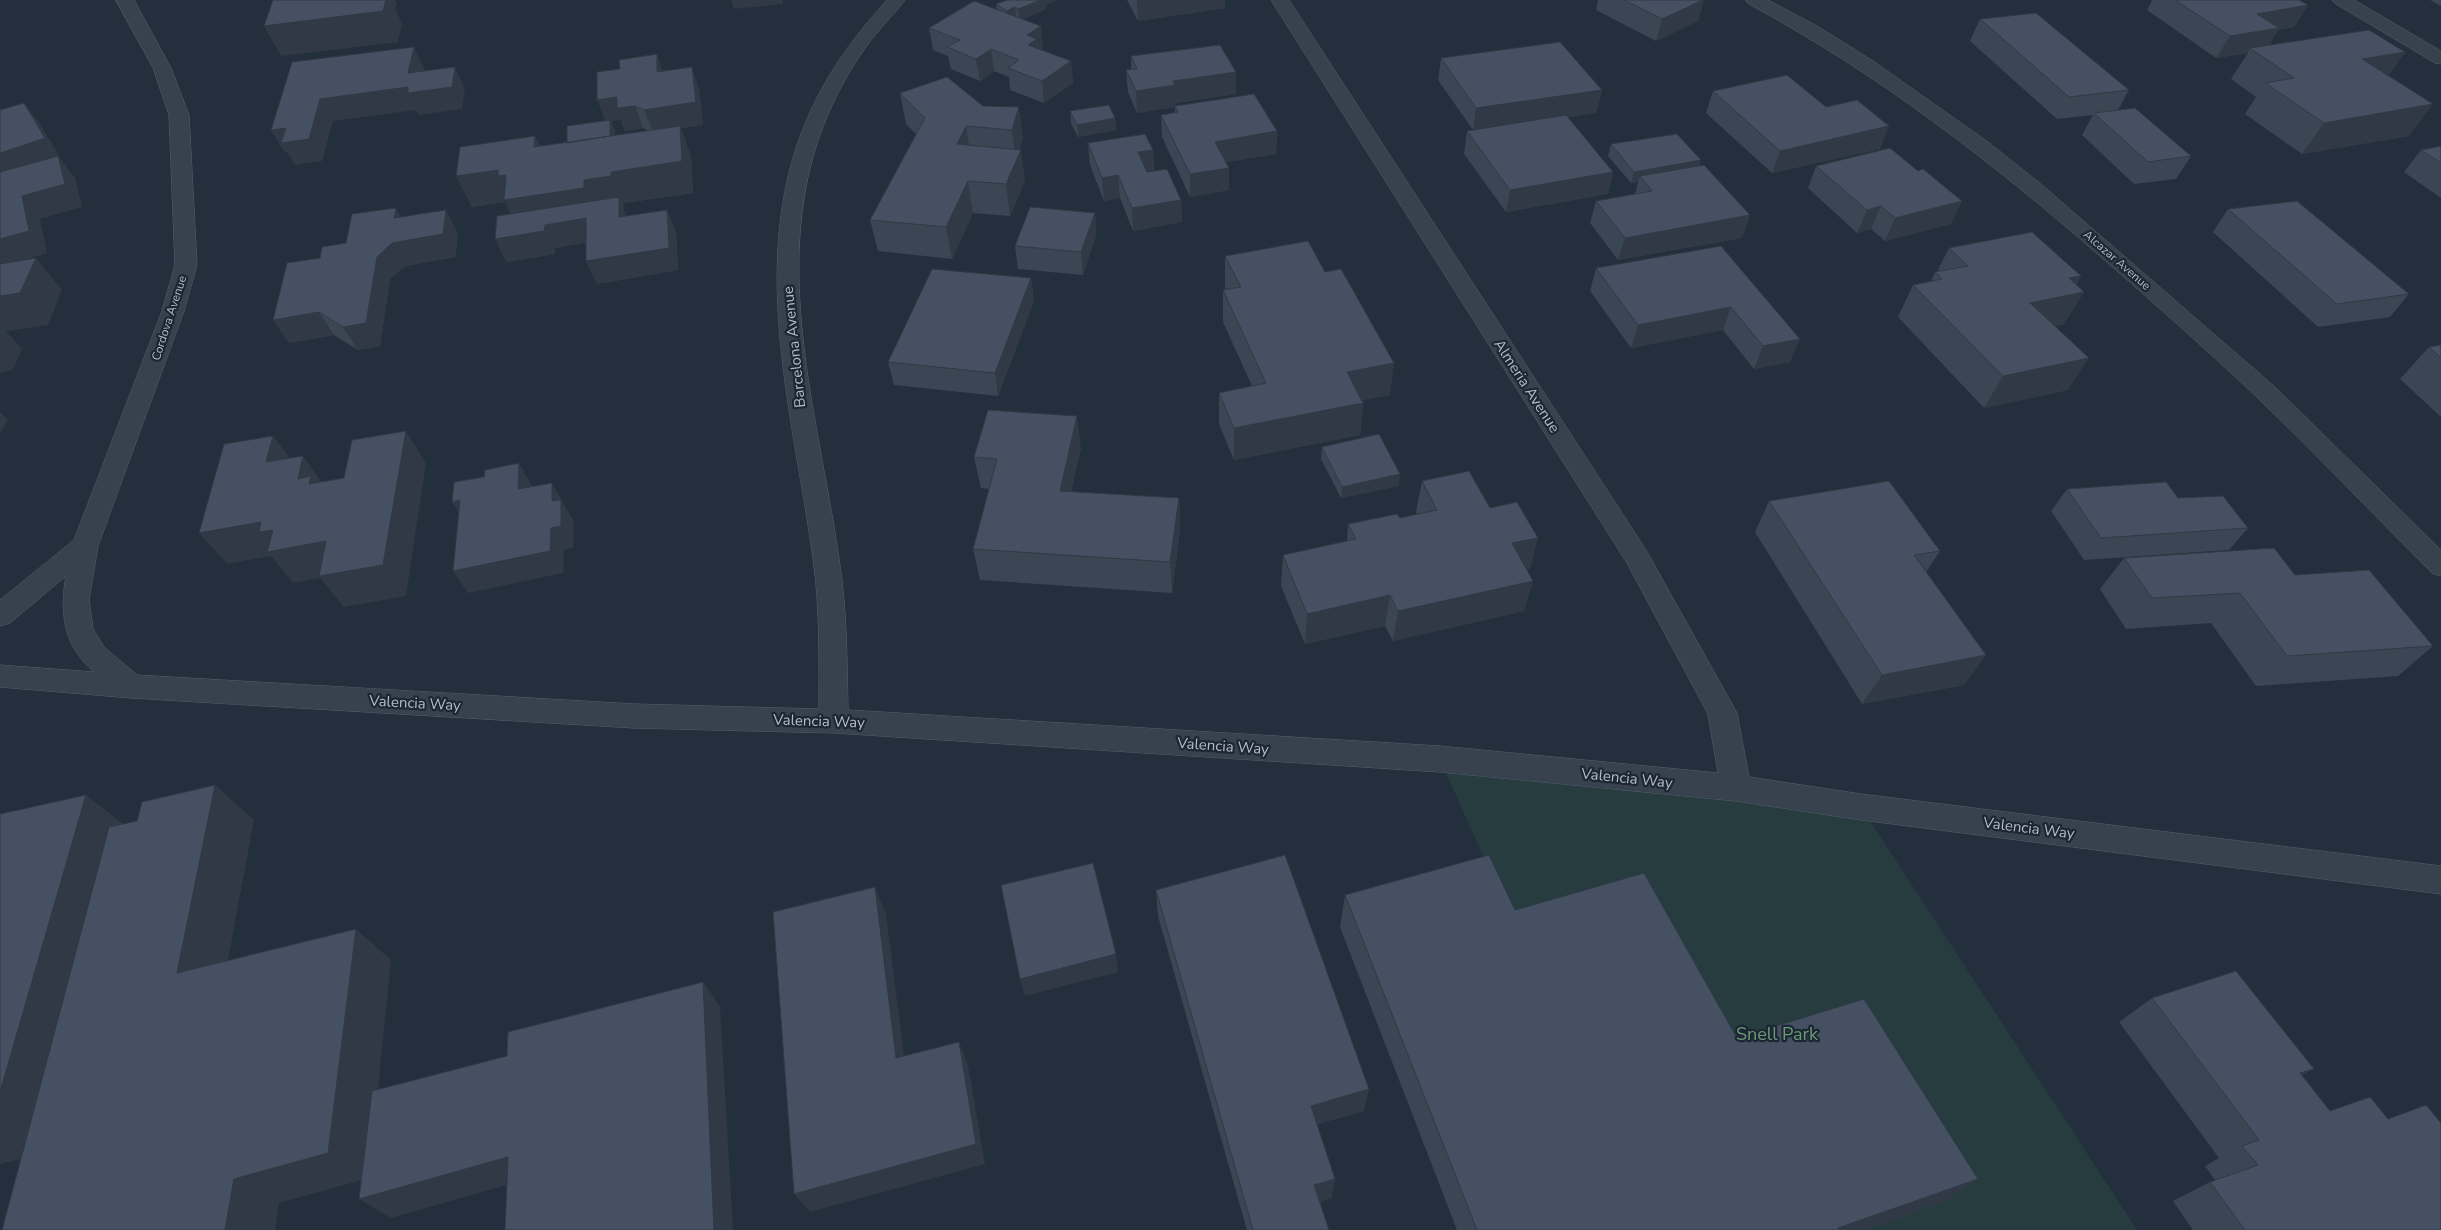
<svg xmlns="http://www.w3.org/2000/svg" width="2441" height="1230" viewBox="0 0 2441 1230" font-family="'Nunito Sans',sans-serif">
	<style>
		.green { fill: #263c3f }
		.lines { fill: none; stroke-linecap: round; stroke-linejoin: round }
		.minor-casing { stroke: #565f6c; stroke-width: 1 }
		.minor { fill: #38414e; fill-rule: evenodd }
		.wall { fill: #3b4654; fill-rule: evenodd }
		.shaded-wall { fill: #303945 }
		.building { fill: #455162; stroke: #303945 }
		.labels { text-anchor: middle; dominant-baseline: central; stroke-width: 4.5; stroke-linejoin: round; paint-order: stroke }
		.far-street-label { font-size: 12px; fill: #b4bcc9; stroke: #1d2633 }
		.street-label { font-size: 15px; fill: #b4bcc9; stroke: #1d2633 }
		.near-park-label { font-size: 18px; fill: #6b9a76; stroke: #1d2633 }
	</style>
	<rect width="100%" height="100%" fill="#242f3e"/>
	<path class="green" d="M1440 760 1861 807 2137 1230H1652Z"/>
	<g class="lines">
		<defs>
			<path id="minor" d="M116 0H134L171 68 189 115 197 265 184 311 98 546 89 600 93 629 104 647 137 675 634 704 819 709C819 658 820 608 813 558 792 406 742 243 817 98 835 62 860 30 887 0H905C896 12 885 23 875 35 860 54 846 76 835 99 763 246 817 406 839 559 847 609 847 659 848 710L1440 746 1718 773 1708 714 1627 563 1271 0H1289L1646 550 1737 713 1749 777 1861 794 2441 866V894L1861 820 1736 801 1440 772 834 733 634 728 131 698 0 687V665L94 672C64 646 59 614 66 576L10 623 0 626V600L74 540 162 311 175 265 169 115 153 68Z
				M1746 0H1768L1817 26 1873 61 1988 142 2042 185 2275 387 2441 550V576L2432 573C2374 515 2317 455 2258 398 2207 350 2154 303 2101 257 1991 161 1877 73 1749 4Z
				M2333 0H2354L2441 51V64L2435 63 2336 4Z"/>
		</defs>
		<use href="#minor" class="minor-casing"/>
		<use href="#minor" class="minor"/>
	</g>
	<path class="wall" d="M1006 0H1057L1046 5V9L1023 19 1043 48 1041 50 1071 61 1073 83 1044 103 1010 90 1009 77 994 71 980 81 951 69 948 56 933 50 929 28 997 10 996 4Z
		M1127 0H1225V8L1138 21Z
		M1598 0H1704L1698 21 1656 41 1596 10Z
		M2152 0H2299L2308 5 2294 27 2278 30 2268 46 2405 52 2388 76 2409 136 2302 154 2245 114 2256 97 2231 79 2248 53 2216 58 2147 10Z
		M2430 0H2441V6Z
		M1980 19 2129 90 2118 110 2191 156 2176 179 2134 184 2082 135 2093 115 2057 119 1970 41Z
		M1131 56 1236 94 1176 103V106L1277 131 1276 154 1226 162 1229 190 1190 197 1162 137 1161 115 1175 113V107L1137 113 1128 92 1126 70 1131 69Z
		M1441 58 1602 90 1596 113 1567 117 1613 172 1608 194 1506 212 1464 154 1467 131 1473 130 1438 80Z
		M662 71 699 89 703 125 681 128 691 157 693 193 624 203 623 208 626 216 667 210 676 233 678 270 597 284 586 261V242L555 248V254L506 262 511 214 505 202 472 207 456 176 535 136 540 146 567 143 605 121ZM621 120 625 131 643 128 649 131 615 136V132L611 121Z
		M947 77 1023 138 1019 150 1025 181 1010 216 973 213 952 259 878 251 870 220 916 134 906 124 900 93Z
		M1713 91 1826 107 1880 149 1772 173 1706 113Z
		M1070 111 1115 118 1116 130 1078 137 1071 123Z
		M1088 143 1153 150 1154 171 1181 200 1182 222 1133 231 1120 198 1104 201 1090 165Z
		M1611 144 1701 160 1699 166 1750 215 1742 238 1618 260 1590 223 1596 201 1635 194 1638 182 1631 183 1608 156Z
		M2441 146V198L2404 172 2421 150Z
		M1816 166 1918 171 1951 224 1885 241 1871 229 1857 233 1808 188Z
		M2228 209 2409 294 2390 317 2318 327 2213 232Z
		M1095 213 1096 235 1083 275 1018 269 1015 246Z
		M401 217 458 233 455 257 405 266 390 279 380 346 358 350 334 335 289 343 273 320 320 258 346 243Z
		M1721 246 1790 362 1754 369 1723 330 1631 348 1590 291 1596 268Z
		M1949 248 2081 276 2076 285 2084 292 2064 324 2055 326 2068 390 1984 408 1898 317 1913 285 1931 281 1935 272H1937Z
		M1225 256 1390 395 1362 400 1363 403 1360 435 1234 460 1219 424V393L1252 386 1223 322V290H1226L1225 288Z
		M1031 278 1034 301 998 396 894 385 888 362Z
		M2441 345V417L2400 379 2429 347Z
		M1322 447 1399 486 1341 498 1321 459Z
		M1081 448 1071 492 1179 498 1180 530 1172 593 980 580 973 549 989 489 981 488 974 457Z
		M1422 481 1490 508 1530 569H1526L1533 581 1524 611 1393 641 1385 626 1305 644 1281 586 1283 555 1347 541 1348 524 1400 518 1417 514 1416 512Z
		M2067 489 2178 498 2248 528 2229 550 2084 560 2051 511Z
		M1769 501 1940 551 1926 572 1986 655 1964 685 1862 704 1755 532Z
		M2124 558 2295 575 2433 646 2398 676 2256 686 2211 623 2126 629 2100 589Z
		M1156 890 1364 1111 1317 1124 1335 1179 1331 1198 1320 1202 1329 1230H1247L1158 916Z
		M1345 895 1515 910 1737 1038 1978 1179 1943 1202 1865 1230H1457L1340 927Z
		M2152 998 2314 1069 2302 1075 2330 1111 2388 1119 2441 1230H2193L2173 1201 2210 1182 2215 1180 2205 1166 2219 1158 2119 1022Z"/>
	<path class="shaded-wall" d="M377 0H395L397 3 395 9 402 23 398 42 281 56 264 26Z
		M731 0H783V4L734 9Z
		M1041 0H1057L1046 5V9L1019 21 1018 9Z
		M1137 0H1225V8L1138 21Z
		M1703 0H1704L1698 21 1656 41 1662 19Z
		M2308 5 2294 27 2278 30 2265 50 2250 48 2248 53 2216 58 2230 36 2257 14Z
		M1015 7 1016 19 1008 22 1007 11Z
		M1041 26 1043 48 1038 51 1031 67 1027 35Z
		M414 47 424 68 420 91 455 67 465 89 462 109 419 115 416 110 333 121 322 161 295 165 287 152H284L271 130 320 99 408 73Z
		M991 49 994 71 980 81 976 59Z
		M2405 52 2383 83 2362 59Z
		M657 54 664 76 657 72Z
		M1071 61 1073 83 1044 103 1042 81Z
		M692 67 699 89 703 125 681 128 691 157 693 193 624 203 623 208 628 220 596 241 555 248V254L506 262 495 239 519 232 505 202 472 207 456 176 498 170 506 175 584 180 611 172 653 132 644 110Z
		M1236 72V94L1176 103V107L1137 113 1136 91 1173 81Z
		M1602 90 1596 113 1473 131 1476 108Z
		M617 97 635 106 643 128 625 131 621 120 611 121 615 132V154L606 122 597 100Z
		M24 103 41 125 61 159 75 178 82 207 40 219 47 253 4 266 0 262V153Z
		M2433 104 2409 136 2302 154 2324 123Z
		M1019 107 1023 138 1016 159 1021 150 1025 181 1010 216 1006 184 1016 161 1012 130Z
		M1115 118 1116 130 1078 137 1077 125Z
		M966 126 971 158 957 144Z
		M1889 126 1880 149 1772 173 1780 151Z
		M1277 131 1276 154 1215 164V142Z
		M535 136 549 167 534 147Z
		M1153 150 1154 173 1139 175 1138 152Z
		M1701 160 1697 172 1640 176 1638 182 1631 183 1634 172Z
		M1229 168V190L1190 197V174Z
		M1613 172 1608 194 1506 212 1510 190Z
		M1118 175 1120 198 1104 201 1102 178Z
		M968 181 973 213 952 259 946 227Z
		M1181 200 1182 222 1133 231 1132 208Z
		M1962 201 1951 224 1885 241 1895 218Z
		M1881 206 1871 229 1857 233 1867 210Z
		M396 208 408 231 446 210 458 233 455 257 405 266 390 279 380 346 358 350 343 327 394 218Z
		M667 210 676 233 678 270 597 284 586 261Z
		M1095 213 1096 235 1083 275 1081 252Z
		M1750 215 1742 238 1618 260 1625 238Z
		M36 258 62 290 48 325 6 331 22 349 13 370 0 373V296Z
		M2081 276 2070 295 2084 292 2064 324 2012 335 2030 303 2069 278Z
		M1031 278 1034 301 998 396 995 373Z
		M1731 307 1723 330 1631 348 1638 325Z
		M319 312 334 335 289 343 273 320Z
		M1800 339 1790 362 1754 369 1763 346Z
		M2089 358 2068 390 1984 408 2003 376Z
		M1394 363 1390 395 1344 404 1347 372Z
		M1363 403 1360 435 1234 460V428Z
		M0 412 8 420 0 434Z
		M1077 416 1081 448 1064 522 1060 491Z
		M406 431 426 463 406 596 344 607 320 578 293 583 271 556 227 564 199 533 261 522 273 530 288 548Z
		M273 436 297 467 266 462Z
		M303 456 326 488 325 495 298 479Z
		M519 463 532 486 531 512 518 489Z
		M1400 474 1399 486 1341 498 1342 487Z
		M552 483 574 522 573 548 564 550 563 573 468 593 453 571 552 501Z
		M1179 498 1180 530 1172 593 1170 562Z
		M460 500 467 525 452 502Z
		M1538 538 1530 569 1504 574 1512 543Z
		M1533 581 1524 611 1393 641 1398 611Z
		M1390 595 1385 626 1305 644 1307 614Z
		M1986 655 1964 685 1862 704 1882 675Z
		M215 785 254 820 220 1003 177 973Z
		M86 795 122 823 33 1156 0 1164V1092Z
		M875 887 886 914 907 1080 896 1058Z
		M356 929 391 960 369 1178 279 1203 275 1230H225L234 1179Z
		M1116 954 1118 972 1025 996 1020 979Z
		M703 982 720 1006 733 1230H714Z
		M959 1042 968 1065 985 1164 810 1212 794 1194Z
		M2314 1069 2275 1091 2300 1073Z
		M1369 1089 1364 1111 1308 1127 1311 1106Z
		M508 1157 534 1177 391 1218 359 1199Z
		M1335 1179 1331 1198 1311 1204 1314 1185Z
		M1978 1179 1943 1202 1865 1230H1836L1838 1228Z"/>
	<path class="building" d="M273 0H386L383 11 264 26Z
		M1008 0H1041L1018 9 1015 7 1007 11 996 4Z
		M1624 0H1703L1662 19Z
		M2175 0H2299L2308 5 2257 14 2279 28 2230 36Z
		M974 1 1041 26 1027 35 1037 39 1028 45 1071 61 1042 81 1008 68 1019 60 991 49 976 59 947 47 960 40 929 28Z
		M2036 13 2129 90 2069 97 1980 19Z
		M2369 30 2405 52 2362 59 2433 104 2324 123 2265 83 2294 78 2250 48Z
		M1560 42 1602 90 1476 108 1441 58Z
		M1220 45 1236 72 1173 81 1175 85 1136 91 1126 70 1137 69 1131 56Z
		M414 47 408 73 455 67 452 87 408 93V87L320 99 309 139 281 143 286 128 271 130 292 62Z
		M657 54V72L692 67 696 102 644 110 635 106 617 108V97L597 100V72L620 69 619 60Z
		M1787 75 1826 107 1857 100 1889 126 1780 151 1713 91Z
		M947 77 983 106 1019 107 1012 130 966 126 957 144 1021 150 1006 184 968 181 946 227 870 220 925 118 900 93Z
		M1254 94 1277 131 1215 142 1229 168 1190 174 1161 115 1178 112 1175 106Z
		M24 103 45 138 0 153V110Z
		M1109 105 1115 118 1077 125 1070 111Z
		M2135 108 2191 156 2148 162 2094 113Z
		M1566 115 1613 172 1510 190 1467 131Z
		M610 120V136L567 143V126Z
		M680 126 682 161 611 172V176L584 180V188L504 200 506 175 498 176V170L456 176 460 147 535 136 534 147Z
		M1145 134 1153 150 1138 152 1147 172 1167 169 1181 200 1132 208 1118 175 1102 178 1088 143Z
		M1677 134 1701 160 1634 172 1611 144Z
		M2441 146V163L2421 150Z
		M1890 148 1918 171 1923 169 1962 201 1895 218 1881 206 1867 210 1816 166Z
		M58 156 65 184 22 196 29 231 0 239V172Z
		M1704 165 1750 215 1625 238 1596 201 1652 191 1640 176Z
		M619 197V217L667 210 669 248 586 261V218L545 225 544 231 495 239 497 216Z
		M2297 201 2409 294 2337 304 2228 209Z
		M1030 207 1095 213 1081 252 1015 246Z
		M396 208 394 218 446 210 443 234 392 243 377 257 366 323 343 327 319 312 273 320 287 263 320 258 322 247 346 243 352 214Z
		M2032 232 2081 276 2069 278 2084 292 2030 303 2089 358 2003 376 1913 285 1942 279 1935 272 1968 266 1949 248Z
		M1308 241 1325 272 1341 269 1394 363 1347 372 1363 403 1234 428 1219 393 1266 383 1223 290 1241 287 1225 256Z
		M1721 246 1800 339 1763 346 1731 307 1638 325 1596 268Z
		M36 258 20 293 0 296V264Z
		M932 269 1031 278 995 373 888 362Z
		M2441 345V358L2429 347Z
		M988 410 1077 416 1060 491 1179 498 1170 562 973 549 997 459 974 457Z
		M406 431 383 565 319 576 326 541 267 552 273 530 259 532 261 522 199 533 224 444 273 436 266 462 303 456 298 479 311 476 309 484 344 478 352 440Z
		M1379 434 1400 474 1342 487 1322 447Z
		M519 463 518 489 552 483V501L561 500V526L551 528 550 551 453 571 460 500 452 502 454 482 484 477 485 470Z
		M1469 471 1490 508 1517 502 1538 538 1512 543 1533 581 1398 611 1390 595 1307 614 1283 555 1356 539 1348 524 1397 514 1400 518 1437 510 1422 481Z
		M1889 481 1940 551 1914 555 1986 655 1882 675 1769 501Z
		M2166 482 2178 498 2223 496 2248 528 2101 538 2067 489Z
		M2274 548 2295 575 2369 570 2433 646 2287 656 2240 593 2152 598 2124 558Z
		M215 785 177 973 356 929 328 1153 234 1179 225 1230H2L109 827 137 821 142 802Z
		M86 795 0 1092V814Z
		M1285 855 1369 1089 1311 1106 1335 1179 1314 1185 1329 1230H1253L1156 890Z
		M1489 855 1515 910 1644 873 1737 1038 1864 999 1978 1179 1838 1228 1839 1230H1477L1345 895Z
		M1093 863 1116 954 1020 979 1001 885Z
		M875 887 896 1058 959 1042 976 1144 794 1194 773 912Z
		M2236 971 2314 1069 2300 1073 2330 1111 2370 1097 2388 1119 2426 1105 2441 1123V1230H2245L2210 1182 2258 1165 2242 1146 2259 1140 2152 998Z
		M703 982 714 1230H505L508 1157 359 1199 372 1091 507 1056 508 1032Z"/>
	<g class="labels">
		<g class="far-street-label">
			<text transform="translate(2117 260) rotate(41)">Alcazar Avenue</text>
			<text transform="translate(169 318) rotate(-72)">Cordova Avenue</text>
		</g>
		<g class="street-label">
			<text transform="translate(794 347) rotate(-96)">Barcelona Avenue</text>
			<text transform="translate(1527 386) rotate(57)">Almeria Avenue</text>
			<text transform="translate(415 703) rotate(3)">Valencia Way</text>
			<text transform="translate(819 721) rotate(2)">Valencia Way</text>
			<text transform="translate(1223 746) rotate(4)">Valencia Way</text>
			<text transform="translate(1627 778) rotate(6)">Valencia Way</text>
			<text transform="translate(2029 828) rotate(7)">Valencia Way</text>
		</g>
		<g class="near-park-label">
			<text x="1777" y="1034">Snell Park</text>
		</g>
	</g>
</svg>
